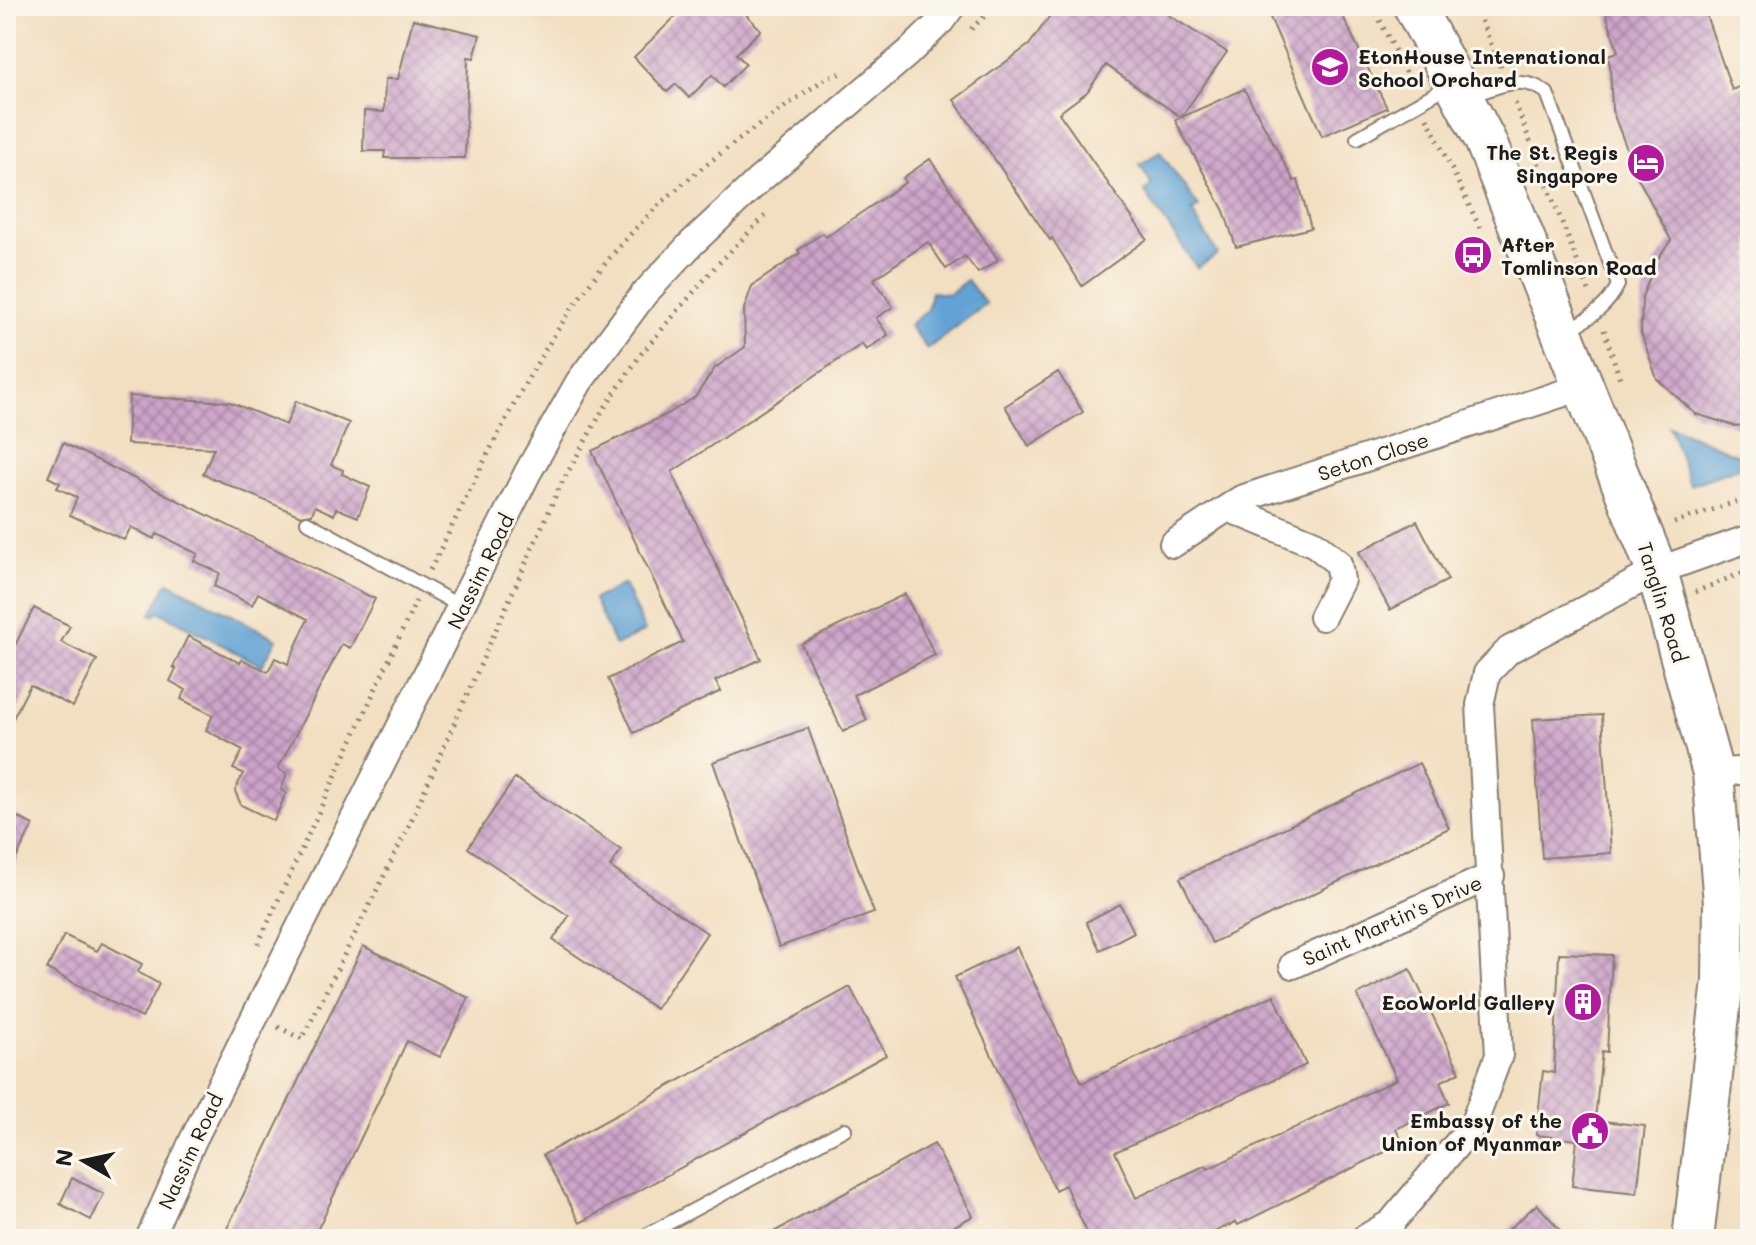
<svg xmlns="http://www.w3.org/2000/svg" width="1756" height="1245" viewBox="0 0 1756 1245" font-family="Mali,sans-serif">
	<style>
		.built { fill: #f5cfda }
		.water { fill: #62a2d4; stroke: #3f5f78; stroke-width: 2 }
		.building { fill: url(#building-cross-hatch) }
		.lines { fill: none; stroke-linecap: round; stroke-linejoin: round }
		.service-casing { stroke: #877d6e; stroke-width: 16 }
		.minor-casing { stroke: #877d6e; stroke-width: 30 }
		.primary-casing { stroke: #877d6e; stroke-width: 44 }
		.path { stroke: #877d6e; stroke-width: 5; stroke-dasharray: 2 6; stroke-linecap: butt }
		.service { stroke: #fff; stroke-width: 12 }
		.minor { stroke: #fff; stroke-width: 26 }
		.primary { stroke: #fff; stroke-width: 40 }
		.labels { text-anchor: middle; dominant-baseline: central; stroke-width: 6; stroke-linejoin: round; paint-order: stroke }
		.poi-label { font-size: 20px; font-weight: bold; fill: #1c1c1c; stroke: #fbf7ec; text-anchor: end }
		.street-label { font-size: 20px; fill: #1c1c1c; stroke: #fbf7ec }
	</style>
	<defs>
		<pattern id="building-cross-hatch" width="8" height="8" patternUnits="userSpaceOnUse" patternTransform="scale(2)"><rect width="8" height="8" fill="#cda4ca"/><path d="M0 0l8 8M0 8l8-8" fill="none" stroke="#a685a3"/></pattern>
	</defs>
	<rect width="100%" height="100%" fill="#fbf7ec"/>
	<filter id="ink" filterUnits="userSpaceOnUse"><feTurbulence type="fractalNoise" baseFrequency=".0125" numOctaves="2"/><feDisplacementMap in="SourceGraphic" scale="16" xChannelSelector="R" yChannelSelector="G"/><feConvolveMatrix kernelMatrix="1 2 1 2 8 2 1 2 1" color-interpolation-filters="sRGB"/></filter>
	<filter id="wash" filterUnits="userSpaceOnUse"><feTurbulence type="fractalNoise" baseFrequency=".006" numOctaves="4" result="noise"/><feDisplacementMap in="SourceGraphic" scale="32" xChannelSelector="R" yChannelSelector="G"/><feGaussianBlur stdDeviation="1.8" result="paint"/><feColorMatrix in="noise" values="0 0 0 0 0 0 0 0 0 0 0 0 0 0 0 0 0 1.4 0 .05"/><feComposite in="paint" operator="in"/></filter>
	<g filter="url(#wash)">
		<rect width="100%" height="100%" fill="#f2dec0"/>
		<path class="built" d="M1750 1040V1239H1738L1748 1084Z"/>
		<path class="water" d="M1160 152 1199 207 1192 212 1218 254 1197 268 1144 191 1152 185 1140 164Z
			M967 280 986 304 927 349 909 325 927 311 931 292 949 294Z
			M1669 426 1750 460V464L1690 485Z
			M168 582 277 639 262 666 158 611 155 616 151 614Z
			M624 584 645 631 615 646 594 599Z"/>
		<g id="blocks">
			<path class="building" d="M686 6H738L761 30 736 54 746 64 723 87 712 75 689 98 676 84 667 92 634 57Z
				M1057 6H1154L1227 52 1181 117 1106 65 1087 92 1059 113 1147 239 1082 286 1052 238 1050 240 954 100 1029 45Z
				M1265 6H1338L1387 108 1322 136Z
				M1604 6H1703L1732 90 1750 82V424L1735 426 1696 414 1657 379 1641 333 1642 297 1656 262 1671 240 1638 178 1612 110 1610 66 1607 55 1618 52Z
				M413 19 480 35 474 58 468 57 465 158H384L385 151H363L364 111 384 112 385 79H398Z
				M1244 89 1294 181 1298 180 1311 228 1236 247 1224 211 1175 120Z
				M930 159 998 260 978 273 965 256 946 269 928 242 874 279 893 307 876 318 888 335 866 350 862 344 672 472 761 659 715 681 721 691 634 733 608 679 683 642 592 451 669 413 695 397 715 368 745 347 744 309 752 286 800 253 798 250 823 233 826 237 906 182 903 178Z
				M1058 372 1083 412 1029 446 1005 406Z
				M129 396 230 402 286 425 296 401 349 423 331 465 343 470 342 474 370 487 358 517 336 508 334 515 315 506 312 514 301 516 203 474 214 448 127 444Z
				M63 443 375 599 350 648 342 644 278 769 287 774 281 790 286 793 274 821 241 805 235 791 243 773 233 769 243 750 206 730 213 715 181 699 186 690 170 681 176 669 173 667 188 636 240 663 242 659 268 672 275 658 288 664 308 619 258 593 252 605 214 586 220 573 194 561 198 554 157 534 154 539 131 527 124 540 70 515 77 497 57 488 60 483 48 477Z
				M1417 521 1448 580 1390 610 1359 552Z
				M905 594 935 655 854 695 867 720 843 732 801 644Z
				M34 608 70 626 61 642 97 660 73 707 30 685 6 732V663Z
				M1602 715 1611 853 1542 858 1533 719Z
				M808 728 874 913 779 947 713 762Z
				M1419 763 1449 828 1212 943 1180 878Z
				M515 778 621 850 610 867 707 933 656 1009 553 940 569 916 468 848Z
				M6 811 33 825 6 879Z
				M1120 904 1134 932 1100 950 1086 922Z
				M64 935 97 951 102 943 142 964 138 972 159 984 142 1018 47 969Z
				M363 946 469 998 440 1057 407 1041 313 1239H222Z
				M1017 947 1082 1083 1274 995 1306 1065 1115 1152 1136 1198 1206 1165 1208 1169 1397 1079 1357 995 1410 969 1460 1072 1440 1082 1449 1103 1396 1129 1403 1143 1238 1225 1236 1222 1199 1239H1184L1180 1230 1161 1239H1090L1065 1185 1055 1190 955 977Z
				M1559 953 1612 955 1607 1052 1602 1051 1595 1120 1645 1126 1637 1193 1572 1186 1577 1140 1536 1135 1543 1071 1554 1073Z
				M850 987 886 1055 580 1223 543 1155Z
				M934 1144 973 1216 931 1239H761Z
				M72 1178 104 1194 91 1220 60 1204Z
				M1537 1204 1568 1239H1498Z"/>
		</g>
	</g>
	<g filter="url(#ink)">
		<use href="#blocks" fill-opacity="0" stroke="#877d6e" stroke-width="2"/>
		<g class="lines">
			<defs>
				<path id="service" d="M1470 96C1498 87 1521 73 1547 93L1618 285C1607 308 1589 318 1568 331
					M1357 138 1448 86
					M307 522 462 607
					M639 1239 845 1129"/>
				<path id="minor" d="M1228 508 1315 544 1338 563 1341 580 1322 617
					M1173 544 1241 499 1582 387
					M1713 773 1750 770
					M1293 965 1491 876
					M149 1239 193 1140 528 472 579 382 644 294 692 243 758 181 908 53 941 21 952 6
					M1364 1239 1391 1223 1473 1125 1499 1055 1480 705 1487 673 1509 650 1657 571 1750 538"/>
				<path id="primary" d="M1414 6 1485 140 1657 571 1713 773 1724 903 1723 981 1693 1239"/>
			</defs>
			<use href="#service" class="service-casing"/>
			<use href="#minor" class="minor-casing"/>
			<use href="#primary" class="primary-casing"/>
			<path class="path" d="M1373 6 1411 84
				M1475 6 1501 68
				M971 29 995 6
				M1515 103 1589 291
				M1427 118 1480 228
				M1604 330 1621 382
				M1674 523 1750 497
				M430 570C496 440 557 296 668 197 718 152 774 114 829 76L843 73
				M1695 592 1749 570
				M258 944 416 601
				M278 1027 302 1039 406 832 559 488 601 413 641 354 715 267 768 213"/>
			<use href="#service" class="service"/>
			<use href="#minor" class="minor"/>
			<use href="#primary" class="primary"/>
		</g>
	</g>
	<defs>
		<symbol id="school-disc" viewBox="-11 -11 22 22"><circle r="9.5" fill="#b5179e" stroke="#fbf7ec"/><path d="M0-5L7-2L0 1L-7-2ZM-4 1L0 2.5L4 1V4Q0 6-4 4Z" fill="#fff"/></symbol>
		<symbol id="hotel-disc" viewBox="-11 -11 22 22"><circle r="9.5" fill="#b5179e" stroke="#fbf7ec"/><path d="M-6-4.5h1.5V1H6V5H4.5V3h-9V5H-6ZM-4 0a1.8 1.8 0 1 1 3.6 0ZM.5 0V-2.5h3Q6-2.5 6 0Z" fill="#fff"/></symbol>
		<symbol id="bus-disc" viewBox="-11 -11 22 22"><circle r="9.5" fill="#b5179e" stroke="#fbf7ec"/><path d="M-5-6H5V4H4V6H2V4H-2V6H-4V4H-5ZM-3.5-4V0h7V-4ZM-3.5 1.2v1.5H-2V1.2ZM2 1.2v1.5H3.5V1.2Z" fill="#fff"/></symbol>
		<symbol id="building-disc" viewBox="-11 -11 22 22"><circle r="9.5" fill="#b5179e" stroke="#fbf7ec"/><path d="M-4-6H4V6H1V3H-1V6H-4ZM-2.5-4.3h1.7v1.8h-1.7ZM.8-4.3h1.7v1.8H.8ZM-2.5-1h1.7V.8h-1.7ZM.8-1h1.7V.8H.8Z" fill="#fff"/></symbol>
		<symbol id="civic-disc" viewBox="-11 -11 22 22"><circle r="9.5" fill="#b5179e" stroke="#fbf7ec"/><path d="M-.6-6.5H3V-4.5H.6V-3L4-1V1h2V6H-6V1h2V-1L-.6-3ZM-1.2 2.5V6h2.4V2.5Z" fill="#fff"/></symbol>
	</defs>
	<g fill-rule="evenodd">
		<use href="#school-disc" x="1308" y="45" width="44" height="44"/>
		<use href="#hotel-disc" x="1624" y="141" width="44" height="44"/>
		<use href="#bus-disc" x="1451" y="233" width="44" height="44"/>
		<use href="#building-disc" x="1561" y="980" width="44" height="44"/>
		<use href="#civic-disc" x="1568" y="1109" width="44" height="44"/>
	</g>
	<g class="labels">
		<g class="poi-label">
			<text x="1358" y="56" text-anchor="start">EtonHouse International<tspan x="1358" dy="23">School Orchard</tspan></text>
			<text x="1618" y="152">The St. Regis<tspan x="1618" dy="23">Singapore</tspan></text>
			<text x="1501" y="244" text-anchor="start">After<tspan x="1501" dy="23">Tomlinson Road</tspan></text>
			<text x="1555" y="1002">EcoWorld Gallery</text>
			<text x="1562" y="1120">Embassy of the<tspan x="1562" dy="23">Union of Myanmar</tspan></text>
		</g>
		<g class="street-label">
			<text transform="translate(1373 456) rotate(-18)">Seton Close</text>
			<text transform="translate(480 571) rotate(-64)">Nassim Road</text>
			<text transform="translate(1663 602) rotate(73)">Tanglin Road</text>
			<text transform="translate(1392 920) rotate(-24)">Saint Martin's Drive</text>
			<text transform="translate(190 1151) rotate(-65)">Nassim Road</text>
		</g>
	</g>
	<rect width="1756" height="1245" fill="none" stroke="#fbf7ec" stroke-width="32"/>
	<g transform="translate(84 1161) rotate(279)" stroke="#fbf7ec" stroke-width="6" paint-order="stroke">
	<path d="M0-6L14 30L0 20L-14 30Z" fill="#1c1c1c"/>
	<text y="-12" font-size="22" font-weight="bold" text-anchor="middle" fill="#1c1c1c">N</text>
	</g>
</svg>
